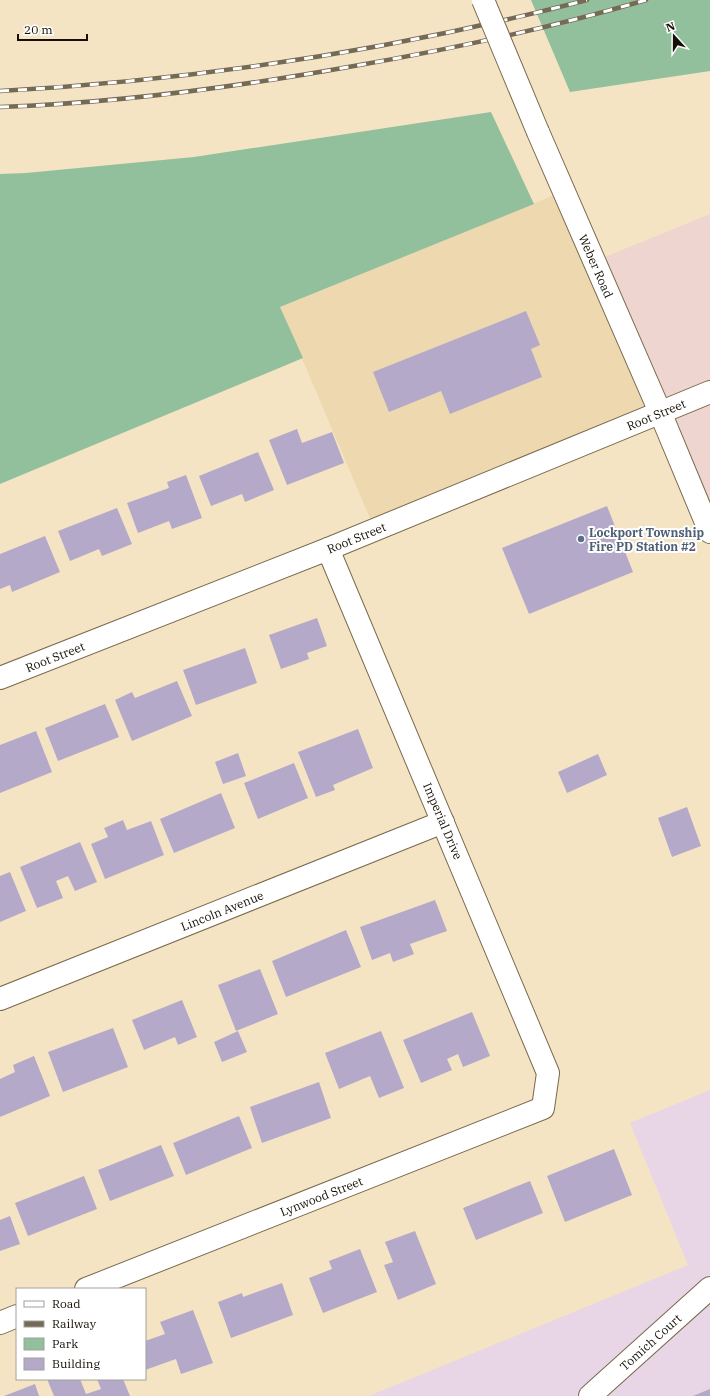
<svg xmlns="http://www.w3.org/2000/svg" width="710" height="1396" viewBox="0 0 710 1396" font-family="'IBM Plex Serif',serif">
	<style>
		.commercial { fill: #efd5cf }
		.industrial { fill: #e8d5e5 }
		.built { fill: #edd8b0 }
		.green { fill: #93c09c }
		.building { fill: #b5a9c9 }
		.lines { fill: none; stroke-linecap: round; stroke-linejoin: round }
		.minor-casing { stroke: #796a4d; stroke-width: 24 }
		.major-casing { stroke: #796a4d; stroke-width: 24 }
		.minor { stroke: #fff; stroke-width: 22 }
		.major { stroke: #fff; stroke-width: 22 }
		.rail-casing { stroke: #756a56; stroke-width: 4.5 }
		.rail { stroke: #fff; stroke-width: 3; stroke-dasharray: 9; stroke-linecap: butt }
		.major-bridge-casing { stroke: #796a4d; stroke-width: 24; stroke-linecap: butt }
		.major-bridge { stroke: #fff; stroke-width: 22 }
		.service-dot { fill: #5c6f8a; stroke: #fff; stroke-width: 1.5 }
		.labels { text-anchor: middle; dominant-baseline: central; stroke-width: 4; stroke-linejoin: round; paint-order: stroke }
		.street-label { font-size: 12px; fill: #150f05; stroke: #fff }
		.service-label { font-size: 12px; font-weight: bold; fill: #4e5e75; stroke: #fff; text-anchor: start }
	</style>
	<rect width="100%" height="100%" fill="#f5e4c3"/>
	<path class="commercial" d="M710 214V524L600 259Z"/>
	<path class="industrial" d="M710 1090V1396H369L688 1265 630 1123Z"/>
	<path class="built" d="M557 194 652 407 372 523 280 307Z"/>
	<path class="green" d="M531 0H710V71L570 92Z
		M491 112 534 204 280 307 303 358 0 484V174L26 173 194 157Z"/>
	<path class="building" d="M526 311 540 345 531 349 542 377 450 414 441 391 389 412 373 372Z
		M297 429 302 443 332 432 344 463 287 485 269 440Z
		M258 452 274 490 245 502 242 494 211 506 199 476Z
		M186 475 202 518 172 529 169 521 138 533 127 503 169 488 167 482Z
		M607 506 633 572 529 614 502 548Z
		M117 508 132 544 102 556 99 549 70 561 58 531Z
		M45 536 60 572 12 592 10 585 0 589V554Z
		M317 618 327 646 307 653 309 659 281 669 269 635Z
		M245 648 257 683 196 705 183 670Z
		M177 681 192 716 132 741 115 700 132 692 135 698Z
		M105 704 119 737 58 761 45 728Z
		M358 729 373 768 333 785 335 790 316 797 298 752Z
		M36 731 52 772 0 793V745Z
		M238 753 246 776 223 784 215 762Z
		M598 754 607 775 567 793 558 772Z
		M294 763 308 798 258 819 244 783Z
		M221 793 235 828 174 853 160 819Z
		M687 807 701 846 672 857 658 818Z
		M123 820 127 830 151 821 164 855 105 879 91 844 108 837 104 828Z
		M80 842 97 882 75 891 68 876 56 881 63 898 37 908 20 867Z
		M10 872 26 911 0 922V876Z
		M435 900 447 931 410 944 414 954 393 962 390 953 372 960 360 927Z
		M346 930 361 967 286 997 272 961Z
		M260 969 278 1014 236 1031 218 985Z
		M182 1000 197 1037 178 1045 175 1037 144 1050 132 1020Z
		M472 1012 490 1056 463 1067 458 1054 447 1059 452 1070 421 1083 403 1040Z
		M113 1028 128 1067 63 1092 48 1052Z
		M238 1031 247 1052 222 1062 214 1042Z
		M381 1031 404 1088 379 1098 370 1076 339 1089 325 1053Z
		M34 1056 50 1096 0 1117V1079L15 1072 13 1065Z
		M319 1082 331 1118 262 1143 250 1107Z
		M239 1116 252 1148 186 1175 173 1143Z
		M161 1145 174 1176 110 1201 98 1170Z
		M614 1149 632 1195 565 1222 547 1176Z
		M84 1176 97 1209 28 1236 15 1203Z
		M530 1181 543 1213 476 1240 463 1208Z
		M10 1216 20 1244 0 1251V1220Z
		M415 1231 436 1284 398 1300 384 1265 393 1262 385 1242Z
		M360 1249 377 1292 323 1313 309 1278 332 1269 329 1261Z
		M282 1283 293 1315 231 1338 218 1302 242 1293 243 1297Z
		M193 1310 213 1363 181 1374 176 1359 145 1370V1341L165 1334 160 1322Z
		M47 1379H80L86 1394 101 1389 97 1379H123L130 1396H54Z
		M35 1384 39 1396H4Z
		M710 1389V1396H693Z"/>
	<g class="lines">
		<defs>
			<g id="minor">
				<path id="s1" d="M0 678 328 549 710 392"/>
				<path id="s2" d="M0 999 443 822"/>
				<path id="s3" d="M86 1289 543 1108 548 1073 328 549"/>
				<path d="M0 1323 17 1316"/>
				<path id="s4" d="M590 1396 710 1288"/>
			</g>
			<g id="major">
				<path id="s5" d="M538 132 660 412 710 532"/>
			</g>
		</defs>
		<use href="#minor" class="minor-casing"/>
		<use href="#major" class="major-casing"/>
		<use href="#minor" class="minor"/>
		<use href="#major" class="major"/>
		<defs>
			<path id="rail" d="M0 91C198 80 394 50 587 0
				M0 107C119 103 237 87 354 66 452 49 550 28 646 0"/>
		</defs>
		<use href="#rail" class="rail-casing"/>
		<use href="#rail" class="rail"/>
		<defs>
			<path id="major-bridge" d="M483 0 538 132"/>
		</defs>
		<use href="#major-bridge" class="major-bridge-casing"/>
		<use href="#major-bridge" class="major-bridge"/>
	</g>
	<circle class="service-dot" cx="581" cy="539" r="4"/>
	<g class="labels">
		<g class="street-label">
			<text stroke="none"><textPath href="#s5" startOffset="146">Weber Road</textPath></text>
			<text stroke="none"><textPath href="#s1" startOffset="707">Root Street</textPath></text>
			<text stroke="none"><textPath href="#s1" startOffset="383">Root Street</textPath></text>
			<text stroke="none"><textPath href="#s1" startOffset="59">Root Street</textPath></text>
			<text transform="translate(443 821) rotate(67)">Imperial Drive</text>
			<text stroke="none"><textPath href="#s2" startOffset="239">Lincoln Avenue</textPath></text>
			<text stroke="none"><textPath href="#s3" startOffset="253">Lynwood Street</textPath></text>
			<text stroke="none"><textPath href="#s4" startOffset="81">Tomich Court</textPath></text>
		</g>
		<g class="service-label">
			<text x="589" y="532">Lockport Township<tspan x="589" dy="14">Fire PD Station #2</tspan></text>
		</g>
	</g>
	<rect x="16" y="1288" width="130" height="92" fill="#ffffff" stroke="#a19f9b"/>
	<rect x="24" y="1301" width="20" height="6" fill="#ffffff" stroke="#a19f9b"/>
	<text x="52" y="1308" font-size="12" fill="#150f05">Road</text>
	<rect x="24" y="1321" width="20" height="6" fill="#756a56" stroke="#a19f9b"/>
	<text x="52" y="1328" font-size="12" fill="#150f05">Railway</text>
	<rect x="24" y="1338" width="20" height="12" fill="#93c09c" stroke="#a19f9b"/>
	<text x="52" y="1348" font-size="12" fill="#150f05">Park</text>
	<rect x="24" y="1358" width="20" height="12" fill="#b5a9c9" stroke="#a19f9b"/>
	<text x="52" y="1368" font-size="12" fill="#150f05">Building</text>
	<g transform="translate(674 36) rotate(339)" stroke="#ffffff" stroke-width="3" paint-order="stroke">
	<path d="M0-3L7 15L0 10L-7 15Z" fill="#150f05"/>
	<text y="-6" font-size="11" font-weight="bold" text-anchor="middle" fill="#150f05">N</text>
	</g>
	<path d="M18 34v6h69v-6" fill="none" stroke="#150f05" stroke-width="2"/>
	<text x="24" y="34" font-size="12" fill="#150f05" stroke="#ffffff" stroke-width="3" paint-order="stroke">20 m</text>
</svg>
